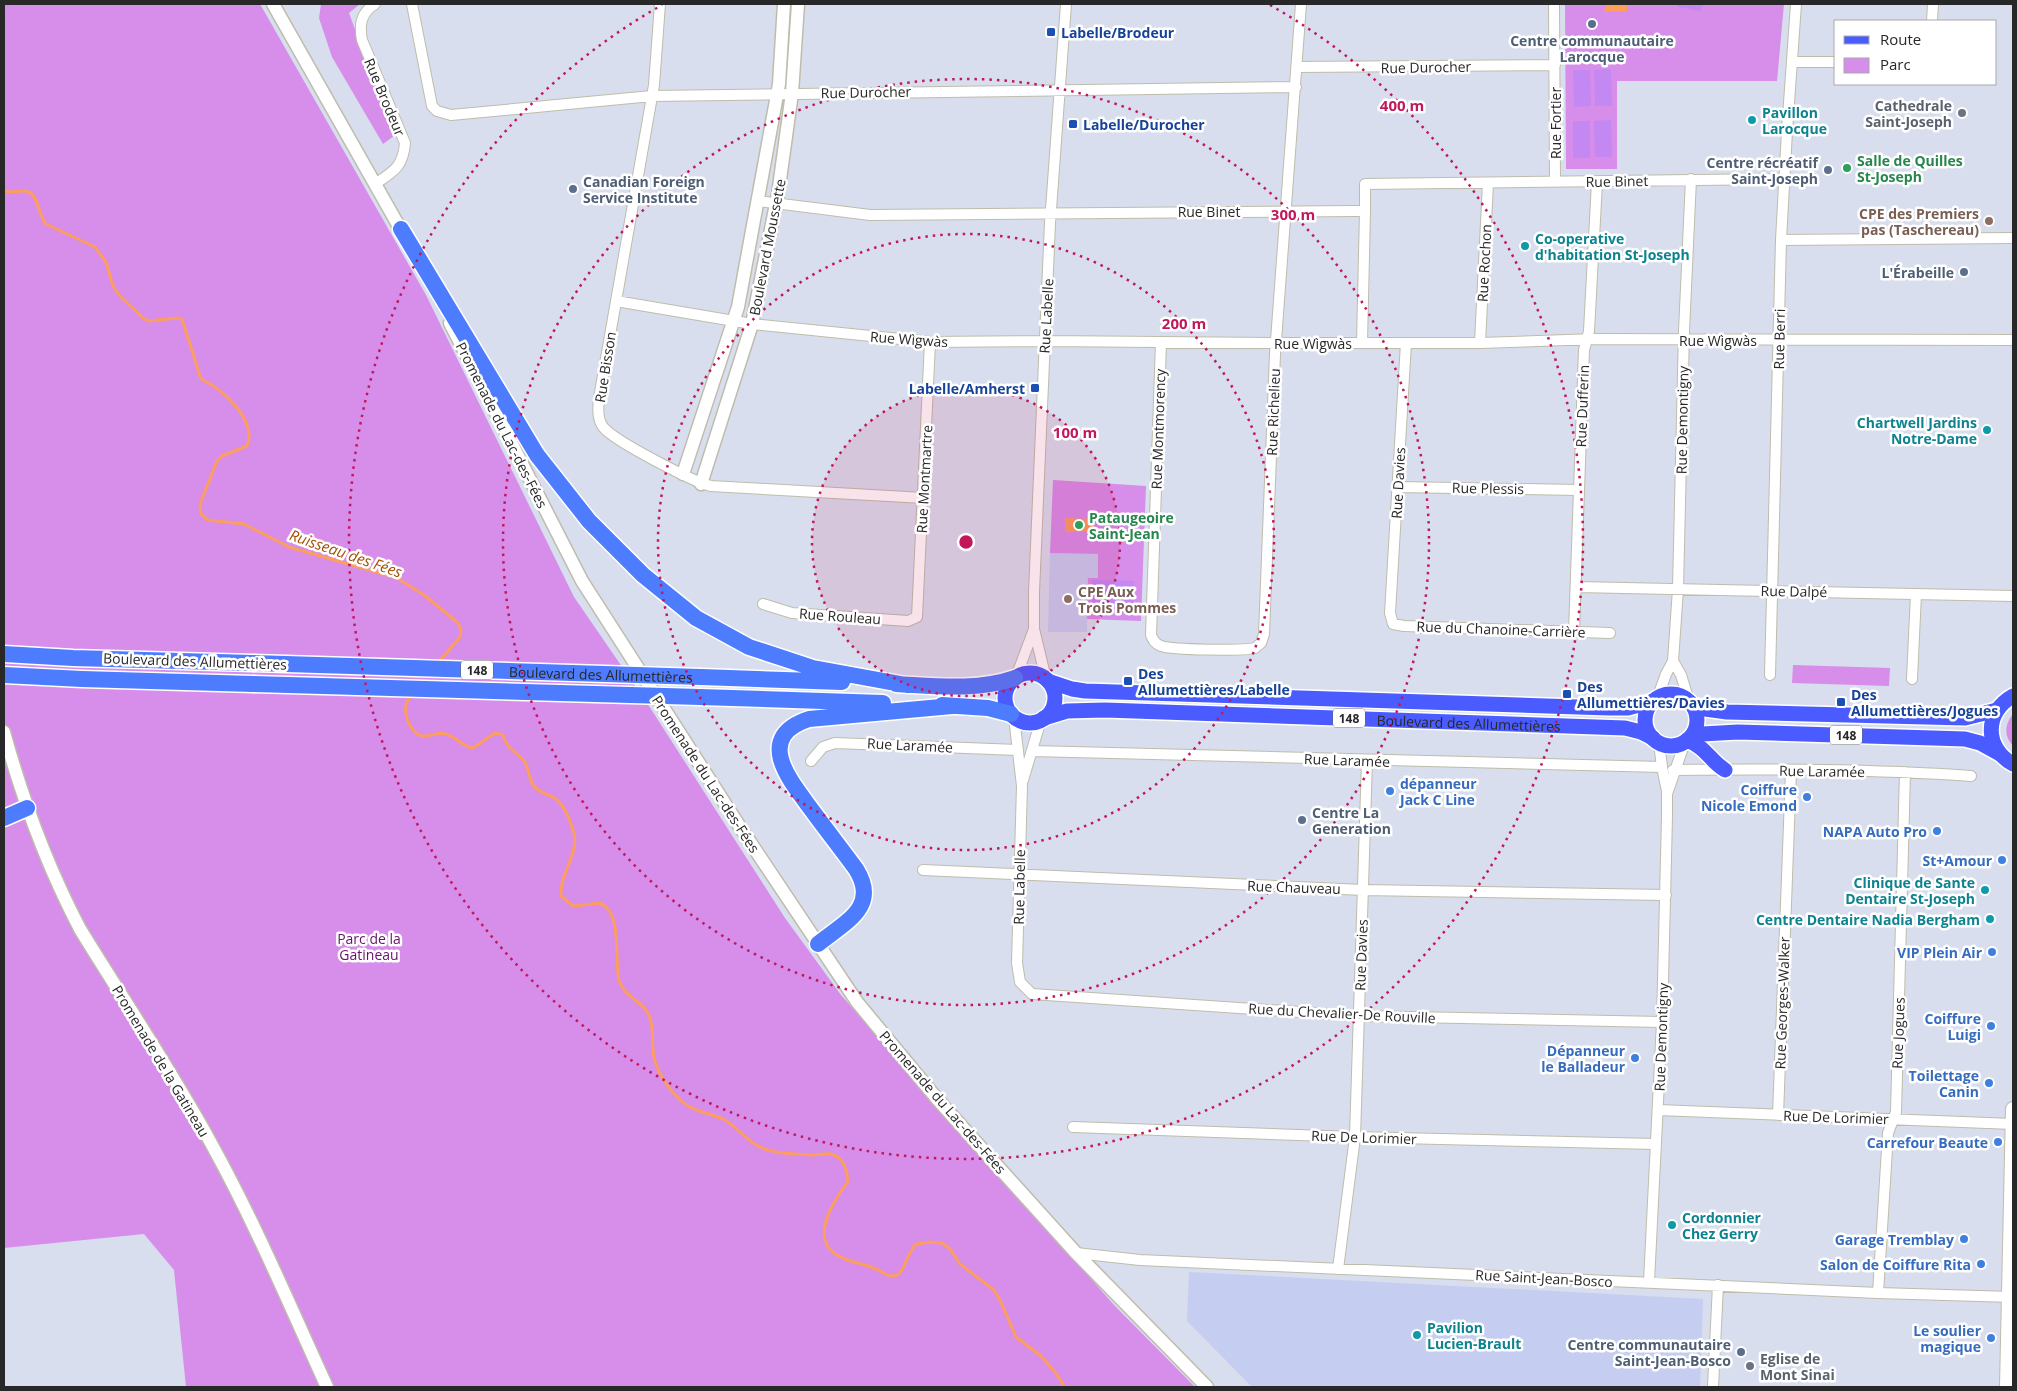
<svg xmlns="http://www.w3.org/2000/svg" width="2017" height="1391" viewBox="0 0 2017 1391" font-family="'Open Sans',sans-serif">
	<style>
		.education { fill: #c5cdf1 }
		.green { fill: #d78dea }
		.pitch { fill: #c488f3 }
		.water { fill: #fb9e5e }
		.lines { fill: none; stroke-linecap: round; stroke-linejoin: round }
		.stream { stroke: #fb9e5e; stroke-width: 3 }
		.minor-casing { stroke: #bebdac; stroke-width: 12 }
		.tertiary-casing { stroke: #bebdac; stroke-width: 15 }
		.secondary-casing { stroke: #bebdac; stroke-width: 16 }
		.primary-casing { stroke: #fff; stroke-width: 18 }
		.trunk-casing { stroke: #fff; stroke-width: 19 }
		.minor { stroke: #fff; stroke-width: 10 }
		.tertiary { stroke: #fff; stroke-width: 12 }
		.secondary { stroke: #fff; stroke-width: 14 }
		.primary { stroke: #4a5cff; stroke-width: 15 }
		.trunk { stroke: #4d7cff; stroke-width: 16 }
		.trunk-bridge-casing { stroke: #fff; stroke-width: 19; stroke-linecap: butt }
		.trunk-bridge { stroke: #4d7cff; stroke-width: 16 }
		.ring { fill: none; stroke: #c2185b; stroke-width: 2.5; stroke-dasharray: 2.5 5 }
		.service-dot { fill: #5c6f8a; stroke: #fff; stroke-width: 2 }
		.transit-dot { fill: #1a4fb4; stroke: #fff; stroke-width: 2 }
		.worship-dot { fill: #6b7280; stroke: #fff; stroke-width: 2 }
		.culture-dot { fill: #0f9aa8; stroke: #fff; stroke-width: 2 }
		.leisure-dot { fill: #2e9e5b; stroke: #fff; stroke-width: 2 }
		.education-dot { fill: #8d6e63; stroke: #fff; stroke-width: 2 }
		.shop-dot { fill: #3f7fe0; stroke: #fff; stroke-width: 2 }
		.labels { text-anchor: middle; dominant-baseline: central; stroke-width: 5; stroke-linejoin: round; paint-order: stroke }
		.shield { fill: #fff; stroke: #686868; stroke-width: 1 }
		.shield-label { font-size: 12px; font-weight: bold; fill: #282828 }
		.transit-label { font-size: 14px; font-weight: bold; fill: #164399; stroke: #fff; text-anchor: start }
		.service-label { font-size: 14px; font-weight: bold; fill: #4e5e75; stroke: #fff; text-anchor: end }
		.street-label { font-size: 14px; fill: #282828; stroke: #fff }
		.worship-label { font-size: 14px; font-weight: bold; fill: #5b616d; stroke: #fff; text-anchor: end }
		.culture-label { font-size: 14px; font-weight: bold; fill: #0d838f; stroke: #fff; text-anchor: start }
		.leisure-label { font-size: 14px; font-weight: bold; fill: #27864d; stroke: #fff; text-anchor: start }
		.education-label { font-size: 14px; font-weight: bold; fill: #785e54; stroke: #fff; text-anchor: end }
		.shop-label { font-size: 14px; font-weight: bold; fill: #366cbe; stroke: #fff; text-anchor: end }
		.park-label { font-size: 14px; fill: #66116c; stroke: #fff }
		.water-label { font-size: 15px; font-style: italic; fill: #a44f00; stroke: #fff }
		.centre { fill: #c2185b; stroke: #fff; stroke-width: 2.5 }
		.ring-label { font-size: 15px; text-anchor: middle; font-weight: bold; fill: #c2185b; stroke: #fff; stroke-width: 5; stroke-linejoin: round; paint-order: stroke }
	</style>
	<rect width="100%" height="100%" fill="#d8deed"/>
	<path class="education" d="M1050 553 1099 554 1098 578H1088L1087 632H1048Z
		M1189 1272 1703 1299 1700 1387H1252L1187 1321Z"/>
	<path class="green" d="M4 4H260L426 295 574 597 649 706 785 918 841 995 1114 1305 1195 1387H186L174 1270 144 1234 4 1248Z
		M321 4H360L349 13 394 136 383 144 332 57 319 18Z
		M1565 4H1784L1777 81H1617V169H1566Z
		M1053 480 1146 486 1141 621 1087 619 1088 578H1098V554L1050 553Z
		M1793 665 1890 668 1889 686 1792 683Z
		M2013 714V746C2004 736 2004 725 2013 714Z"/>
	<path class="pitch" d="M1676 4H1705L1701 7V11L1678 7Z
		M1611 69 1612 106H1595L1594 70Z
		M1573 70H1590L1591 106 1574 107Z
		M1611 120 1612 157H1595L1594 121Z
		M1573 121H1590V158H1573Z
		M1092 580 1134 581V604L1092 603Z"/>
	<path class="water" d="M1606 4H1627V11L1604 12Z
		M1065 518 1093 519V532H1065Z"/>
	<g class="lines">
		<path class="stream" d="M4 191C12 194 21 189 29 192 38 195 39 217 46 224L95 247 106 262 113 286 119 295 142 317 148 321 177 318 182 319 201 379C222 389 258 420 247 446L222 456 217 461 200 504 201 514 208 520 244 524 289 547 397 578 424 595 457 622 461 629 460 637 438 663
			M412 695C410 698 406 701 406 705 404 715 411 735 423 736 431 737 438 731 446 734 457 737 462 747 473 748L495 733 503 735C506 748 516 752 524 761 530 769 528 779 534 786 540 794 549 794 556 799 565 806 571 823 574 833 579 854 559 875 561 896L573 906 600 903C623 913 614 958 619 980 623 996 641 1000 648 1013 654 1026 652 1037 653 1050 654 1068 667 1087 679 1099 692 1112 708 1112 723 1119 737 1126 746 1141 760 1147 775 1154 795 1154 812 1155 817 1155 825 1153 831 1154 843 1157 847 1170 848 1181 836 1198 810 1235 834 1253 846 1262 861 1263 874 1268 882 1271 890 1280 899 1274 903 1271 909 1251 916 1244L930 1242 942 1243 950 1249 960 1264 994 1290 1000 1300 1016 1337 1041 1356 1055 1372 1065 1387"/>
		<defs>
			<path id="minor" d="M375 4C361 13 359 24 362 40L405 143C403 167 394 171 375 184
				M412 4 432 106 437 111 451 115 652 96 1296 87
				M660 4 654 85 599 398C598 409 597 420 604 428 615 441 693 482 711 486L924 498
				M1554 4 1555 182
				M1932 21 1933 4
				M1793 62H1836
				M1297 67 1555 65
				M758 201 870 215 1354 211H1365V184L1784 179
				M1781 240 2013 238
				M616 301 752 324 930 342 1045 341 1287 343H1480L1595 339 2013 340
				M1161 342 1151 635C1153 640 1155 644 1161 646 1173 650 1241 651 1255 648L1261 643 1264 634 1275 354 1301 4
				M1362 343 1365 211
				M1406 343 1390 613 1393 624 1404 626 1610 633
				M1480 343 1488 183
				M1398 487 1578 490
				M1576 587 2013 596
				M763 604 792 613 908 621 917 617 930 342
				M1574 631 1584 350 1589 331 1597 182
				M1673 661 1681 675 1689 701
				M1770 675 1781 240 1787 131 1796 4
				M1016 677 1034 629
				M1046 679 1034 629V592L1050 223 1066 4
				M1912 679 1916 594
				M1657 699 1666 674 1673 661 1678 589 1684 331 1691 179
				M1014 717 1022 786 1017 963 1020 982 1032 994 1359 1016 1662 1022
				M1032 751 1662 767
				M811 761 823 747 835 743 1018 750
				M1673 770C1772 769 1872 769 1971 776
				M1023 780 1041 720
				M1668 791 1685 742
				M923 870 1363 890 1666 895
				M1658 1110 2013 1124
				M1778 1115 1791 771
				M1073 1127 1355 1137 1656 1144
				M1076 1253 1140 1260 1878 1293 2013 1297
				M1338 1269 1355 1137 1367 760
				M1649 1282 1662 1022 1667 816V791L1662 767 1659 743
				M1878 1293 1888 1133 1896 1112 1905 772
				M1713 1387 1718 1285"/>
			<path id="tertiary" d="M273 4 405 237
				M450 323 582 581 740 827 857 1002 938 1100 1076 1253 1207 1387
				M683 474 738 307 779 84 784 4
				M701 484 752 324 778 194 792 93 798 4
				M4 732C23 801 47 866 80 929 124 1001 172 1071 212 1145 255 1223 290 1306 327 1387"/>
			<path id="secondary" d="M2007 1387 2013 1109"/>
			<g id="primary">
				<circle cx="1030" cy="698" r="25"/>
				<path d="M1048 681 1072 689 1085 691 1609 708H1628L1654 701"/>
				<circle cx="1671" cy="720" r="26"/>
				<path d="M2013 696C1984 712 1984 748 2013 764"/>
				<path d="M1692 705 1705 709 1727 712 1965 718 1997 710"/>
				<path id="s1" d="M1044 718 1067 711 1105 710 1625 728 1641 732 1653 738"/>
				<path d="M1690 738 1702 734 1738 732 1965 739 1980 743 2000 754"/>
				<path d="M1687 740C1707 748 1709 760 1725 770"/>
			</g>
			<path id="trunk" d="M401 229 537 455 589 521 643 575 696 618 749 647 813 668 906 685
				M4 654 73 658 253 663
				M4 675 82 679 253 684
				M701 677 842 682
				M896 684C936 686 977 691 1015 678
				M700 697 883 703
				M942 705 988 708 1011 714
				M4 818 27 808
				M818 944C845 922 880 907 856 869 842 850 828 832 814 813 793 784 751 738 809 719L952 706"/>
		</defs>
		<use href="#minor" class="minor-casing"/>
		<use href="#tertiary" class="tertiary-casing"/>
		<use href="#secondary" class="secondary-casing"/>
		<use href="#primary" class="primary-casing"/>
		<use href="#trunk" class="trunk-casing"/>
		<use href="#minor" class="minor"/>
		<use href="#tertiary" class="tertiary"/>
		<use href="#secondary" class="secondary"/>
		<use href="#primary" class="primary"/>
		<use href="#trunk" class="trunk"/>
		<defs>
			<g id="trunk-bridge">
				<path id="s2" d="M253 663 701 677"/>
				<path d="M253 684 700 697"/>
			</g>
		</defs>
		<use href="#trunk-bridge" class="trunk-bridge-casing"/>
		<use href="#trunk-bridge" class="trunk-bridge"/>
	</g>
	<circle cx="966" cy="542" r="154" fill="#c2185b" fill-opacity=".12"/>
	<g class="ring">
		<circle cx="966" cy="542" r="154"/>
		<circle cx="966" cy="542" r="308"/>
		<circle cx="966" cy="542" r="463"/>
		<path d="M1270 5A617 617 0 1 1 662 5"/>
	</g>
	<g class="service-dot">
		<circle cx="1592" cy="24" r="5"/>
		<circle cx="1828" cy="170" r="5"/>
		<circle cx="573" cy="189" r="5"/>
		<circle cx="1964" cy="272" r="5"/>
		<circle cx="1302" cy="820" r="5"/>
		<circle cx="1741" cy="1352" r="5"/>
	</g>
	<g class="transit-dot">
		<rect x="1046" y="27" width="10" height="10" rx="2.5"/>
		<rect x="1068" y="119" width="10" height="10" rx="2.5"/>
		<rect x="1030" y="383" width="10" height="10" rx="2.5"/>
		<rect x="1123" y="676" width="10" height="10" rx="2.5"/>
		<rect x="1562" y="689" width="10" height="10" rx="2.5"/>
		<rect x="1836" y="697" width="10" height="10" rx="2.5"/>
	</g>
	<g class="worship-dot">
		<circle cx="1962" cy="113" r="5"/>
		<circle cx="1750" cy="1366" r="5"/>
	</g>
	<g class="culture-dot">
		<circle cx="1752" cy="120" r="5"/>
		<circle cx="1525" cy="246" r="5"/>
		<circle cx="1987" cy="430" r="5"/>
		<circle cx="1985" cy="890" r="5"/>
		<circle cx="1990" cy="919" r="5"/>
		<circle cx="1672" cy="1225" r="5"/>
		<circle cx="1417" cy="1335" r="5"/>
	</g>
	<g class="leisure-dot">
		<circle cx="1847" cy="168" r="5"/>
		<circle cx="1079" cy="525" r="5"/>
	</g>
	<g class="education-dot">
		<circle cx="1989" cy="221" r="5"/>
		<circle cx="1068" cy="599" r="5"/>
	</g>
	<g class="shop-dot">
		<circle cx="1390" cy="791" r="5"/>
		<circle cx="1807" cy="797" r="5"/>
		<circle cx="1937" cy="831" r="5"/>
		<circle cx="2002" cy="860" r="5"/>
		<circle cx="1992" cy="952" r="5"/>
		<circle cx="1991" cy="1026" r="5"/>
		<circle cx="1635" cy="1058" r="5"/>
		<circle cx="1989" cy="1083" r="5"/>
		<circle cx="1998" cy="1142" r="5"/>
		<circle cx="1964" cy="1239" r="5"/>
		<circle cx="1981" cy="1264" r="5"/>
		<circle cx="1991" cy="1338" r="5"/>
	</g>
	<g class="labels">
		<g class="shield">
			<rect x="461" y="660.5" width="32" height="19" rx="4"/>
			<rect x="1333" y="708.5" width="32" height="19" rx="4"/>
			<rect x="1830" y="725.5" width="32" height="19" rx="4"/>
		</g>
		<g class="shield-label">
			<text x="477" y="670">148</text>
			<text x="1349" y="718">148</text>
			<text x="1846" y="735">148</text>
		</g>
		<g class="transit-label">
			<text x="1061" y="32">Labelle/Brodeur</text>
			<text x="1083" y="124">Labelle/Durocher</text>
			<text x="1025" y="388" text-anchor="end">Labelle/Amherst</text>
			<text x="1138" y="673">Des<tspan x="1138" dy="16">Allumettières/Labelle</tspan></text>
			<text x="1577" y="686">Des<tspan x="1577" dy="16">Allumettières/Davies</tspan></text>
			<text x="1851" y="694">Des<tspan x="1851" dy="16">Allumettières/Jogues</tspan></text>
		</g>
		<g class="service-label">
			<text x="1592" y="40" text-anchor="middle">Centre communautaire<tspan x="1592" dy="16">Larocque</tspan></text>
			<text x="1818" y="162">Centre récréatif<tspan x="1818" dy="16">Saint-Joseph</tspan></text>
			<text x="583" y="181" text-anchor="start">Canadian Foreign<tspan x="583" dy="16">Service Institute</tspan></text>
			<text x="1954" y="272">L'Érabeille</text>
			<text x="1312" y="812" text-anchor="start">Centre La<tspan x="1312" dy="16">Generation</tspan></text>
			<text x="1731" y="1344">Centre communautaire<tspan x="1731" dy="16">Saint-Jean-Bosco</tspan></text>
		</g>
		<g class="street-label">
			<text transform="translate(1426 67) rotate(-1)">Rue Durocher</text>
			<text transform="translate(866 92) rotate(-1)">Rue Durocher</text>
			<text transform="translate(385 97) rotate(67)">Rue Brodeur</text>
			<text transform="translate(1555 123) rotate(-90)">Rue Fortier</text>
			<text transform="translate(1617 181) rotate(-1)">Rue Binet</text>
			<text x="1209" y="211">Rue Binet</text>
			<text transform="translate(767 247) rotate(-79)">Boulevard Moussette</text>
			<text transform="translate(1484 263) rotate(-87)">Rue Rochon</text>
			<text transform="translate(1046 316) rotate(-87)">Rue Labelle</text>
			<text transform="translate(909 339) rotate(4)">Rue Wìgwàs</text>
			<text transform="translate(1779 339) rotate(-89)">Rue Berri</text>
			<text x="1718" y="340">Rue Wìgwàs</text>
			<text x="1313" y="343">Rue Wìgwàs</text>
			<text transform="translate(605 367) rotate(-81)">Rue Bisson</text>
			<text transform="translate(1582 406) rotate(-88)">Rue Dufferin</text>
			<text transform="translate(1273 412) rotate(-88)">Rue Richelieu</text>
			<text transform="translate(1682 420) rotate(-89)">Rue Demontigny</text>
			<text transform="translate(502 425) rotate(63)">Promenade du Lac-des-Fées</text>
			<text transform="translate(1158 429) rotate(-88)">Rue Montmorency</text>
			<text transform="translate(924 479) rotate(-87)">Rue Montmartre</text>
			<text transform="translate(1398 483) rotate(-87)">Rue Davies</text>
			<text transform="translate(1488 488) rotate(1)">Rue Plessis</text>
			<text transform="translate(1794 591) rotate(1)">Rue Dalpé</text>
			<text transform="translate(840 616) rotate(4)">Rue Rouleau</text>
			<text transform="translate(1501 629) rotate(2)">Rue du Chanoine-Carrière</text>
			<text transform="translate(195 661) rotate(2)">Boulevard des Allumettières</text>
			<text stroke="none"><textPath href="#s2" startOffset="348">Boulevard des Allumettières</textPath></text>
			<text stroke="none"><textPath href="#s1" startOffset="426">Boulevard des Allumettières</textPath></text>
			<text transform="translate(910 745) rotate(3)">Rue Laramée</text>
			<text transform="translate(1347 760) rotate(2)">Rue Laramée</text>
			<text transform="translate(1822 771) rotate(1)">Rue Laramée</text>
			<text transform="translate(706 774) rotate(57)">Promenade du Lac-des-Fées</text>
			<text transform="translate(1019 887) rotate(-89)">Rue Labelle</text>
			<text transform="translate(1294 887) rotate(2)">Rue Chauveau</text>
			<text transform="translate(1361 955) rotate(-88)">Rue Davies</text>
			<text transform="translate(1782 1003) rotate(-88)">Rue Georges-Walker</text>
			<text transform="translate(1342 1013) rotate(3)">Rue du Chevalier-De Rouville</text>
			<text transform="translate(1898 1033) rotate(-88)">Rue Jogues</text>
			<text transform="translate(1661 1037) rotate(-88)">Rue Demontigny</text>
			<text transform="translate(161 1061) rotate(59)">Promenade de la Gatineau</text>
			<text transform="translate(943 1102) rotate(49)">Promenade du Lac-des-Fées</text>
			<text transform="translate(1836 1117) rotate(2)">Rue De Lorimier</text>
			<text transform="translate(1364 1137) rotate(2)">Rue De Lorimier</text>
			<text transform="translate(1544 1278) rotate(3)">Rue Saint-Jean-Bosco</text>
		</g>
		<g class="worship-label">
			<text x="1952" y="105">Cathedrale<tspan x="1952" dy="16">Saint-Joseph</tspan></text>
			<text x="1760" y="1358" text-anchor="start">Eglise de<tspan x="1760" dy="16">Mont Sinai</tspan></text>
		</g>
		<g class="culture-label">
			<text x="1762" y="112">Pavillon<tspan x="1762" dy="16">Larocque</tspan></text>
			<text x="1535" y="238">Co-operative<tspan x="1535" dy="16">d'habitation St-Joseph</tspan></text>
			<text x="1977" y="422" text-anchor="end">Chartwell Jardins<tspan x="1977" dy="16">Notre-Dame</tspan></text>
			<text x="1975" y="882" text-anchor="end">Clinique de Sante<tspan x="1975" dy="16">Dentaire St-Joseph</tspan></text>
			<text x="1980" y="919" text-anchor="end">Centre Dentaire Nadia Bergham</text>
			<text x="1682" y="1217">Cordonnier<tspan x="1682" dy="16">Chez Gerry</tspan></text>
			<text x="1427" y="1327">Pavilion<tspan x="1427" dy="16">Lucien-Brault</tspan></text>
		</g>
		<g class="leisure-label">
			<text x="1857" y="160">Salle de Quilles<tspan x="1857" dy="16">St-Joseph</tspan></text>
			<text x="1089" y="517">Pataugeoire<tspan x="1089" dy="16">Saint-Jean</tspan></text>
		</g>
		<g class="education-label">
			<text x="1979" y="213">CPE des Premiers<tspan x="1979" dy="16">pas (Taschereau)</tspan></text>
			<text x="1078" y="591" text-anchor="start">CPE Aux<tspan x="1078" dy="16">Trois Pommes</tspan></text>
		</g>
		<g class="shop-label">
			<text x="1400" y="783" text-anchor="start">dépanneur<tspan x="1400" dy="16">Jack C Line</tspan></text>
			<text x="1797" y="789">Coiffure<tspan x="1797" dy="16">Nicole Emond</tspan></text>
			<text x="1927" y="831">NAPA Auto Pro</text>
			<text x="1992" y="860">St+Amour</text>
			<text x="1982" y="952">VIP Plein Air</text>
			<text x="1981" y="1018">Coiffure<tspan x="1981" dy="16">Luigi</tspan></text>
			<text x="1625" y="1050">Dépanneur<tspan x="1625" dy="16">le Balladeur</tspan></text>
			<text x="1979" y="1075">Toilettage<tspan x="1979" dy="16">Canin</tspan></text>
			<text x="1988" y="1142">Carrefour Beaute</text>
			<text x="1954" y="1239">Garage Tremblay</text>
			<text x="1971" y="1264">Salon de Coiffure Rita</text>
			<text x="1981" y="1330">Le soulier<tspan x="1981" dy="16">magique</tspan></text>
		</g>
		<g class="park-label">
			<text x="369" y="938">Parc de la<tspan x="369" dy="16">Gatineau</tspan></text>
		</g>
		<g class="water-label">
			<text transform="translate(346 553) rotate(19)">Ruisseau des Fées</text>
		</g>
	</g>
	<circle cx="966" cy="542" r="8" class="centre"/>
	<g class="ring-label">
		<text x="1402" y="111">400 m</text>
		<text x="1293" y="220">300 m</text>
		<text x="1184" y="329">200 m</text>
		<text x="1075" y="438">100 m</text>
	</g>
	<rect width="2017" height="1391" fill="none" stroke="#282828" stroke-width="10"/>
	<rect x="1834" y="20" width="162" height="65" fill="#ffffff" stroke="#a9a9a9"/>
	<rect x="1844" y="36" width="25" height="8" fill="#4a5cff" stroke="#a9a9a9"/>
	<text x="1880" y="45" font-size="15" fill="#282828">Route</text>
	<rect x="1844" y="58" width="25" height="15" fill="#d78dea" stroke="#a9a9a9"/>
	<text x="1880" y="70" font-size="15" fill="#282828">Parc</text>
</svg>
